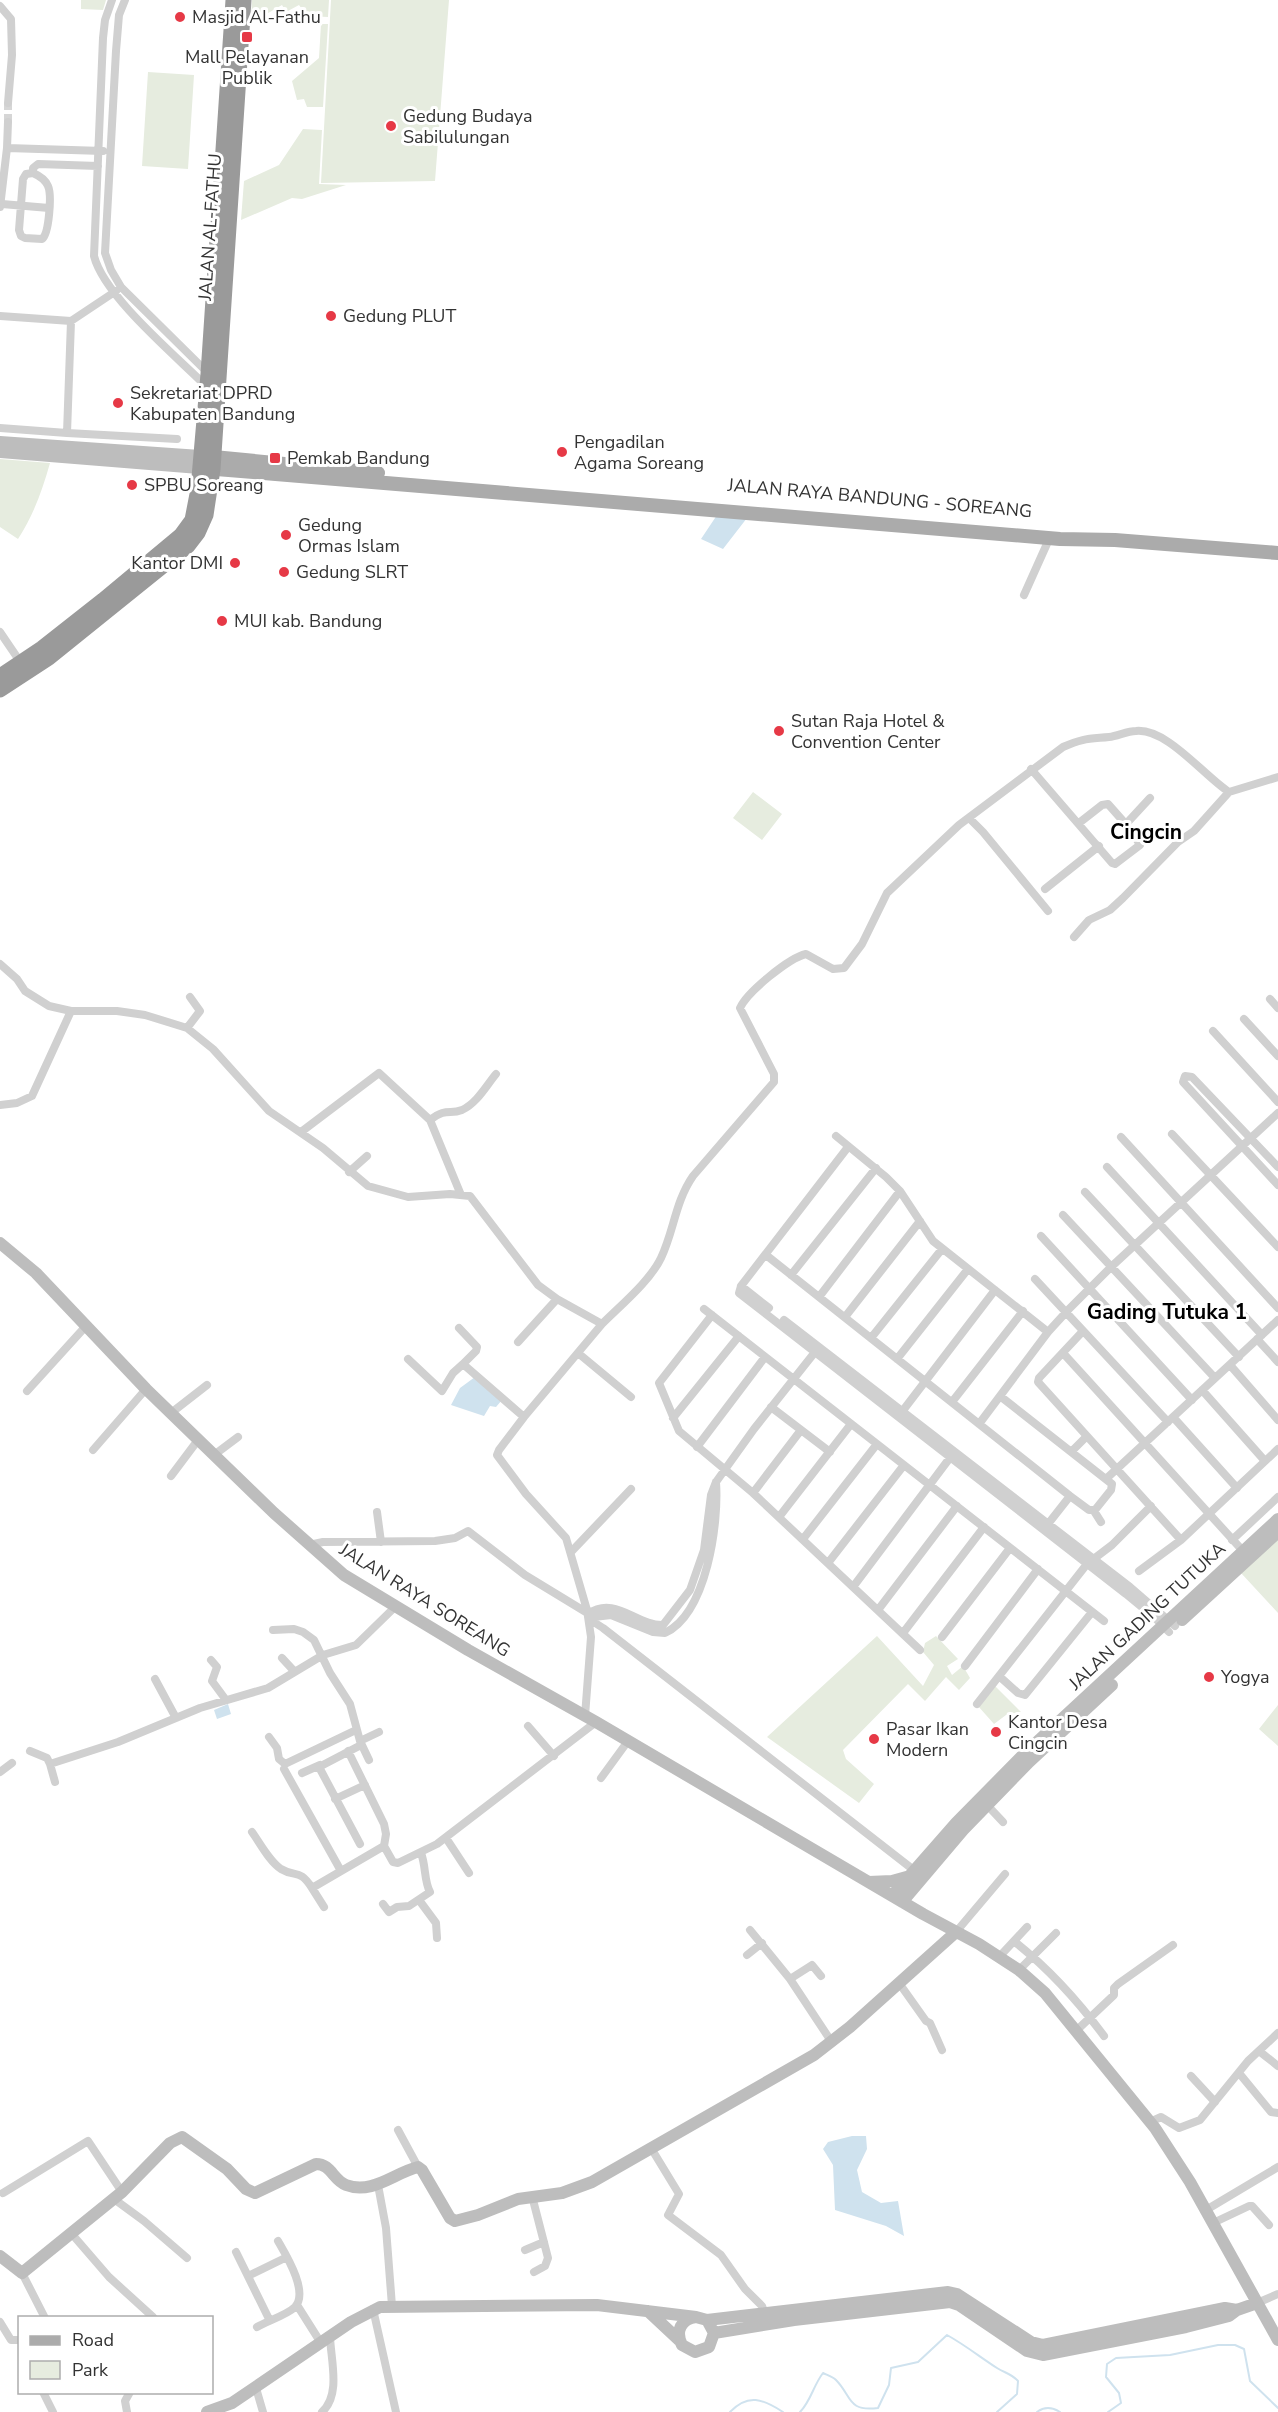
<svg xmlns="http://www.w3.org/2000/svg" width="1278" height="2412" viewBox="0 0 1278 2412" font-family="'Nunito Sans',sans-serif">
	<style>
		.green { fill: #e6ecdf }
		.water { fill: #cfe2ee }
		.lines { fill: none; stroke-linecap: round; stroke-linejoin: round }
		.stream { stroke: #cfe2ee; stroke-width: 2 }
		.street-tunnel { stroke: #d6d6d6; stroke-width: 8; stroke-dasharray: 8 4; stroke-linecap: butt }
		.street { stroke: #d0d0d0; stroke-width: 8 }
		.secondary { stroke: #bdbdbd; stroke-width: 12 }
		.primary { stroke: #ababab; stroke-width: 14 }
		.highway { stroke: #9a9a9a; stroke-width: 15 }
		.poi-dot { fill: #e63946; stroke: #fff; stroke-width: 2 }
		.labels { text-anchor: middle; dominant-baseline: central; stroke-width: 6; stroke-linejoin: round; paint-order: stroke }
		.poi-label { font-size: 18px; fill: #333; stroke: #fff; text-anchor: start }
		.street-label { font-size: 18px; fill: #333; stroke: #fff }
		.quarter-label { font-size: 21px; font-weight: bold; fill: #000; stroke: #fff }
	</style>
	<rect width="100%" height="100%" fill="#fff"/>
	<path class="green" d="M81 0H106L103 10 81 9Z
		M252 0H329L328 17 307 16 299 5 286 12 282 5 251 23Z
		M331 0H449L435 181 321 183Z
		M321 24H328L323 107H307L304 99 297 100 292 81 319 58Z
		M148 72 194 75 188 169 142 166Z
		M303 129 322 130 319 184 346 185 302 199 292 198 241 220 244 181 279 165Z
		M0 459 50 463C42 491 34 514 18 539L0 527Z
		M753 792 782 814 762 840 733 818Z
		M1278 1539V1613L1241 1573Z
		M877 1636 923 1686 934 1665 923 1652 925 1643 936 1636 958 1659 947 1666 952 1675 963 1666 970 1678 959 1690 946 1677 925 1701 908 1684 843 1750 846 1759 874 1784 859 1803 767 1737Z
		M995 1686 1021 1712 1006 1715 994 1724 978 1706Z
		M1278 1705V1746L1259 1729Z"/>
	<path class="water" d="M717 515 747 518 723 549 701 539Z
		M475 1377 502 1400 496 1407 490 1406 484 1416 451 1405 460 1388Z
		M228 1704 231 1714 217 1719 214 1710Z
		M852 2136H866L867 2149 857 2170 862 2192 881 2203 898 2201 904 2236 886 2226 835 2210 833 2165 823 2149 828 2142Z"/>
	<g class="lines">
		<path class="stream" d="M730 2412C748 2393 763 2399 783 2412
			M800 2412C811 2401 813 2386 823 2373 827 2375 833 2377 836 2380 852 2396 847 2412 878 2408L889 2385 891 2368 918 2362 947 2335C965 2345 980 2357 997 2368 1005 2373 1012 2374 1018 2381L1017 2394 997 2412
			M1037 2412C1045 2406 1052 2407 1060 2412
			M1108 2412 1121 2403 1119 2393 1106 2377 1107 2364 1116 2358 1170 2355 1218 2345H1235L1244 2349 1250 2381 1278 2408"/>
		<path class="street-tunnel" d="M8 122V103"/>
		<path class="street" d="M112 0 105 20 103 38 94 256C104 296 175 355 206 386
			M125 0 119 15 116 51 105 253 111 270 121 287 209 374
			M0 6 11 19 12 55 8 103
			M7 148 103 151
			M33 173C40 176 45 179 48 186 52 195 49 234 42 239L25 238 21 236 19 230 23 179 26 174Z
			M33 173V168L38 164 98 166
			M2 204 49 208
			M0 207 7 148 8 122
			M0 316 71 321 116 291
			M71 321 67 433 177 439
			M0 428 67 433
			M1024 595 1050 537
			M0 632 21 663
			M1031 769 1112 863 1115 864 1140 845 1131 830 1108 804 1102 805 1079 823
			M969 818 983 832 1048 911
			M1126 824 1150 798
			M1045 889 1099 846
			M1074 937 1089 920 1110 910 1123 898 1178 842 1194 831 1229 792
			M0 964 17 979 25 991 49 1006 71 1011H117L145 1015 187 1028 213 1049 269 1111 323 1148 368 1186 408 1197 450 1194 470 1196 538 1285 557 1299 602 1324 524 1417 499 1450 497 1455 526 1494 566 1538 587 1610 591 1637 585 1716
			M1270 999 1278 1008
			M1244 1019 1278 1056
			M187 1028 200 1011 190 997
			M1213 1031 1278 1102
			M0 1105 17 1103 32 1096 71 1011
			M301 1132 379 1073 430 1120
			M1172 1134 1278 1247
			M1121 1137 1278 1308
			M848 1147 741 1286 739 1293 1126 1594 1155 1618 1169 1632
			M1107 1167 1262 1335
			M1278 1167 1192 1077 1185 1076 1183 1082 1278 1185
			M349 1172 367 1156
			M900 1191 933 1241 1048 1332
			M1085 1192 1239 1357
			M461 1195 430 1120C447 1107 449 1115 462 1110 477 1103 486 1086 496 1074
			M1063 1215 1215 1378
			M1041 1236 1192 1400
			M766 1255 1070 1496 1089 1510H1095L1111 1490 1112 1484 1000 1396
			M791 1275 876 1168
			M1035 1279 1168 1422
			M741 1286 769 1308
			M819 1297 900 1191 886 1177 836 1136
			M704 1309 1104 1621
			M712 1315 659 1383 679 1431 753 1493 920 1650
			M845 1317 920 1221
			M784 1320 1130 1587 1175 1626
			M602 1324C621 1305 650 1281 661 1258 674 1231 675 1202 693 1176L774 1082V1074L740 1008C747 992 789 958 806 954L833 969 844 968 862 944 887 893 959 825 1063 747C1083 738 1089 739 1109 737 1118 736 1127 731 1136 731 1167 728 1204 776 1229 792L1278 777
			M459 1328 477 1347 476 1351 463 1364 524 1417
			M1083 1331 1039 1378 1038 1382 1181 1540
			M871 1338 942 1249
			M1257 1339 1278 1362
			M518 1342 557 1299
			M578 1353 631 1397
			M1063 1353 1243 1551
			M408 1359 442 1391 453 1373 463 1364
			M897 1359 968 1269
			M1230 1365 1278 1420
			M1202 1390 1265 1461
			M27 1391 86 1326
			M952 1402 1023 1311
			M771 1407 830 1452
			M171 1413 207 1385
			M901 1413 995 1290
			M1173 1417 1237 1488
			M673 1418 739 1336
			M979 1424 1048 1332 1069 1309 1111 1267 1278 1113
			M697 1447 765 1357
			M93 1450 146 1389
			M1072 1451 1087 1436
			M214 1455 238 1437
			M171 1476 198 1440
			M1107 1478 1278 1320
			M753 1493 801 1430
			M1094 1511 1101 1522
			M377 1512 381 1542
			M779 1517 851 1424
			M1048 1524 1070 1496
			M803 1539 877 1444
			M1232 1540 1278 1497
			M309 1545 323 1542 435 1541 455 1538 468 1531 525 1575 594 1617 611 1615 653 1632 665 1633C707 1613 719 1523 716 1482
			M571 1552 631 1489
			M828 1563 904 1465
			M1139 1571 1181 1540 1278 1449
			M853 1587 952 1455
			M878 1610 957 1506
			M588 1614C615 1595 637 1626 663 1625L690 1590 704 1550 711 1495 716 1482 754 1429 819 1347
			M589 1619 603 1628 915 1871
			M273 1630 294 1629 303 1632 314 1640 330 1673 350 1704 360 1741 369 1760
			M903 1633 984 1527
			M942 1637 1010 1548
			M282 1658 294 1671
			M211 1660 217 1667 212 1681 226 1700
			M965 1666 1038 1569
			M999 1676 1018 1693 1025 1695 1092 1612
			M155 1679 176 1718
			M977 1704 1087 1564 1112 1545 1151 1506
			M528 1726 554 1756
			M269 1737 277 1748 279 1759 285 1764 356 1730
			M360 1741 379 1732
			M30 1751 47 1758 50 1764
			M348 1751 384 1824 386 1834 384 1846 393 1862 398 1863 437 1844 596 1722
			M284 1769 341 1871
			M0 1772 12 1763
			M302 1773 320 1765
			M601 1778 628 1741
			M55 1782 50 1764 118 1742 200 1708 268 1688 323 1655 356 1645 395 1607
			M335 1799 365 1785
			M987 1805 1003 1822
			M252 1832C260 1843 269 1861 281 1869 296 1878 299 1868 312 1888L384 1846
			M446 1838 469 1873
			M360 1844 319 1767 361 1745
			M312 1888 324 1907
			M419 1900 436 1923 437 1938
			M383 1904 389 1912 397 1907 409 1906 430 1892C424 1881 426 1866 421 1853
			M750 1930 790 1979 831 2041
			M956 1932 1005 1874
			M1015 1942C1049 1969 1078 2001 1104 2036
			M747 1955 762 1943
			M1000 1956 1027 1927
			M1019 1970 1056 1933
			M790 1979 812 1965 821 1976
			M899 1983 926 2021 930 2023 942 2050
			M1077 2030 1114 1995V1988L1118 1984 1173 1945
			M1259 2051 1278 2066
			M1239 2073 1271 2112 1278 2113
			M1191 2076 1215 2102
			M1150 2122 1161 2117 1179 2128 1200 2120 1248 2061 1278 2033
			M398 2130 418 2167
			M651 2148 679 2194 668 2215 721 2255 745 2289 762 2306 765 2314
			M378 2185 386 2228 392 2306
			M3 2193 88 2141 122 2192
			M532 2196 548 2258 545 2266 534 2272
			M114 2199 144 2221 187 2258
			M1206 2210 1278 2167
			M1213 2223 1249 2206H1252L1269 2225
			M71 2233 109 2277 153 2317
			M525 2250 544 2242
			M236 2252 269 2319
			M22 2273 45 2318
			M248 2276 287 2257
			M1257 2303 1278 2294
			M297 2305 321 2343
			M373 2309 396 2412
			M0 2322 11 2340H20
			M257 2327C267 2321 287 2315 295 2307 309 2292 286 2255 278 2241
			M256 2388 263 2412
			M43 2392 53 2412
			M127 2412 125 2401 130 2392
			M322 2412C341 2395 331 2361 330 2337"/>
		<path class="secondary" d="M0 442 200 456
			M0 452 199 468
			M0 1243 36 1273 146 1389 274 1513 344 1575 468 1650 596 1722 923 1914 979 1944 1019 1970 1045 1993 1155 2128 1190 2182 1278 2340
			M1182 1620 1278 1532
			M869 1882 892 1881 910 1876
			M892 1896 956 1823 1023 1755 1278 1519
			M902 1902 963 1830 1029 1762 1112 1685
			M0 2256 22 2273 122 2192 170 2143 182 2137 227 2169 246 2189 255 2193 316 2164C331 2164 333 2180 346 2185 372 2195 394 2173 418 2167L422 2170 450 2218 455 2221 478 2215 518 2199 562 2193 592 2182 814 2055 850 2027 956 1932
			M648 2311 679 2340
			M707 2320 948 2292 957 2294 1031 2342 1043 2345 1225 2308 1237 2310
			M714 2333 794 2320 950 2302 959 2305 1027 2351 1043 2355 1186 2327 1229 2316 1237 2310 1257 2303
			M207 2412 232 2403 351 2322 380 2307 597 2305 696 2317 707 2320 714 2333 709 2347 695 2352 682 2345C675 2331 681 2319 696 2317"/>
		<path class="primary" d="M203 456 378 473
			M204 468 1060 539 1115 540 1278 553"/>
		<path class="highway" d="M0 676 42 648 103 600 181 535 192 520 198 489 208 374 233 0
			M0 690 49 658 188 546 198 533 206 515 213 469 244 0"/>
	</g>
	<g class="poi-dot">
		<circle cx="180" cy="17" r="6"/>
		<rect x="241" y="31" width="12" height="12" rx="3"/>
		<circle cx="391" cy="126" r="6"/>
		<circle cx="331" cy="316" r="6"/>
		<circle cx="118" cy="403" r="6"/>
		<circle cx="562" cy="452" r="6"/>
		<rect x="269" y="452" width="12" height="12" rx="3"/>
		<circle cx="132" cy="485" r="6"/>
		<circle cx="286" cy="535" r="6"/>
		<circle cx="235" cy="563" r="6"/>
		<circle cx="284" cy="572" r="6"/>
		<circle cx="222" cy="621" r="6"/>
		<circle cx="779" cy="731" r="6"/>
		<circle cx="1209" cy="1677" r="6"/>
		<circle cx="996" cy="1732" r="6"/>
		<circle cx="874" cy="1739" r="6"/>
	</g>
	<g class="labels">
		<g class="poi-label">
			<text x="192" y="17">Masjid Al-Fathu</text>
			<text x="247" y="57" text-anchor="middle">Mall Pelayanan<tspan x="247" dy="21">Publik</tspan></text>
			<text x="403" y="116">Gedung Budaya<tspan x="403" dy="21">Sabilulungan</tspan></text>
			<text x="343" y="316">Gedung PLUT</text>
			<text x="130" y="393">Sekretariat DPRD<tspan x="130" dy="21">Kabupaten Bandung</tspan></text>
			<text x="574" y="442">Pengadilan<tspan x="574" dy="21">Agama Soreang</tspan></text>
			<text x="287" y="458">Pemkab Bandung</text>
			<text x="144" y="485">SPBU Soreang</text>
			<text x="298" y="525">Gedung<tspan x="298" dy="21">Ormas Islam</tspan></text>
			<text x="223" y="563" text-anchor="end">Kantor DMI</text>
			<text x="296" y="572">Gedung SLRT</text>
			<text x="234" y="621">MUI kab. Bandung</text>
			<text x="791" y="721">Sutan Raja Hotel &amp;<tspan x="791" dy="21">Convention Center</tspan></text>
			<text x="1221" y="1677">Yogya</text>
			<text x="1008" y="1722">Kantor Desa<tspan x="1008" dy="21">Cingcin</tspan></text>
			<text x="886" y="1729">Pasar Ikan<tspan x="886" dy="21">Modern</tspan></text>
		</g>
		<g class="street-label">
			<text transform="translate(210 227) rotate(-86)">JALAN AL-FATHU</text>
			<text transform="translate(880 498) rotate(5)">JALAN RAYA BANDUNG - SOREANG</text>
			<text transform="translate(425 1600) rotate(32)">JALAN RAYA SOREANG</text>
			<text transform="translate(1147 1616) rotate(-43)">JALAN GADING TUTUKA</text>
		</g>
		<g class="quarter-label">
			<text x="1146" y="832">Cingcin</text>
			<text x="1167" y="1312">Gading Tutuka 1</text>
		</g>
	</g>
	<rect x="18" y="2316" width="195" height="78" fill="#ffffff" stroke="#adadad" stroke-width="1.5"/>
	<rect x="30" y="2336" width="30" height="9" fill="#ababab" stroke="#adadad" stroke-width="1.5"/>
	<text x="72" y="2346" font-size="18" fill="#333333">Road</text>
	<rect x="30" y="2361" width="30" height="18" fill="#e6ecdf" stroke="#adadad" stroke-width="1.5"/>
	<text x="72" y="2376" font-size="18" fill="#333333">Park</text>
</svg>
